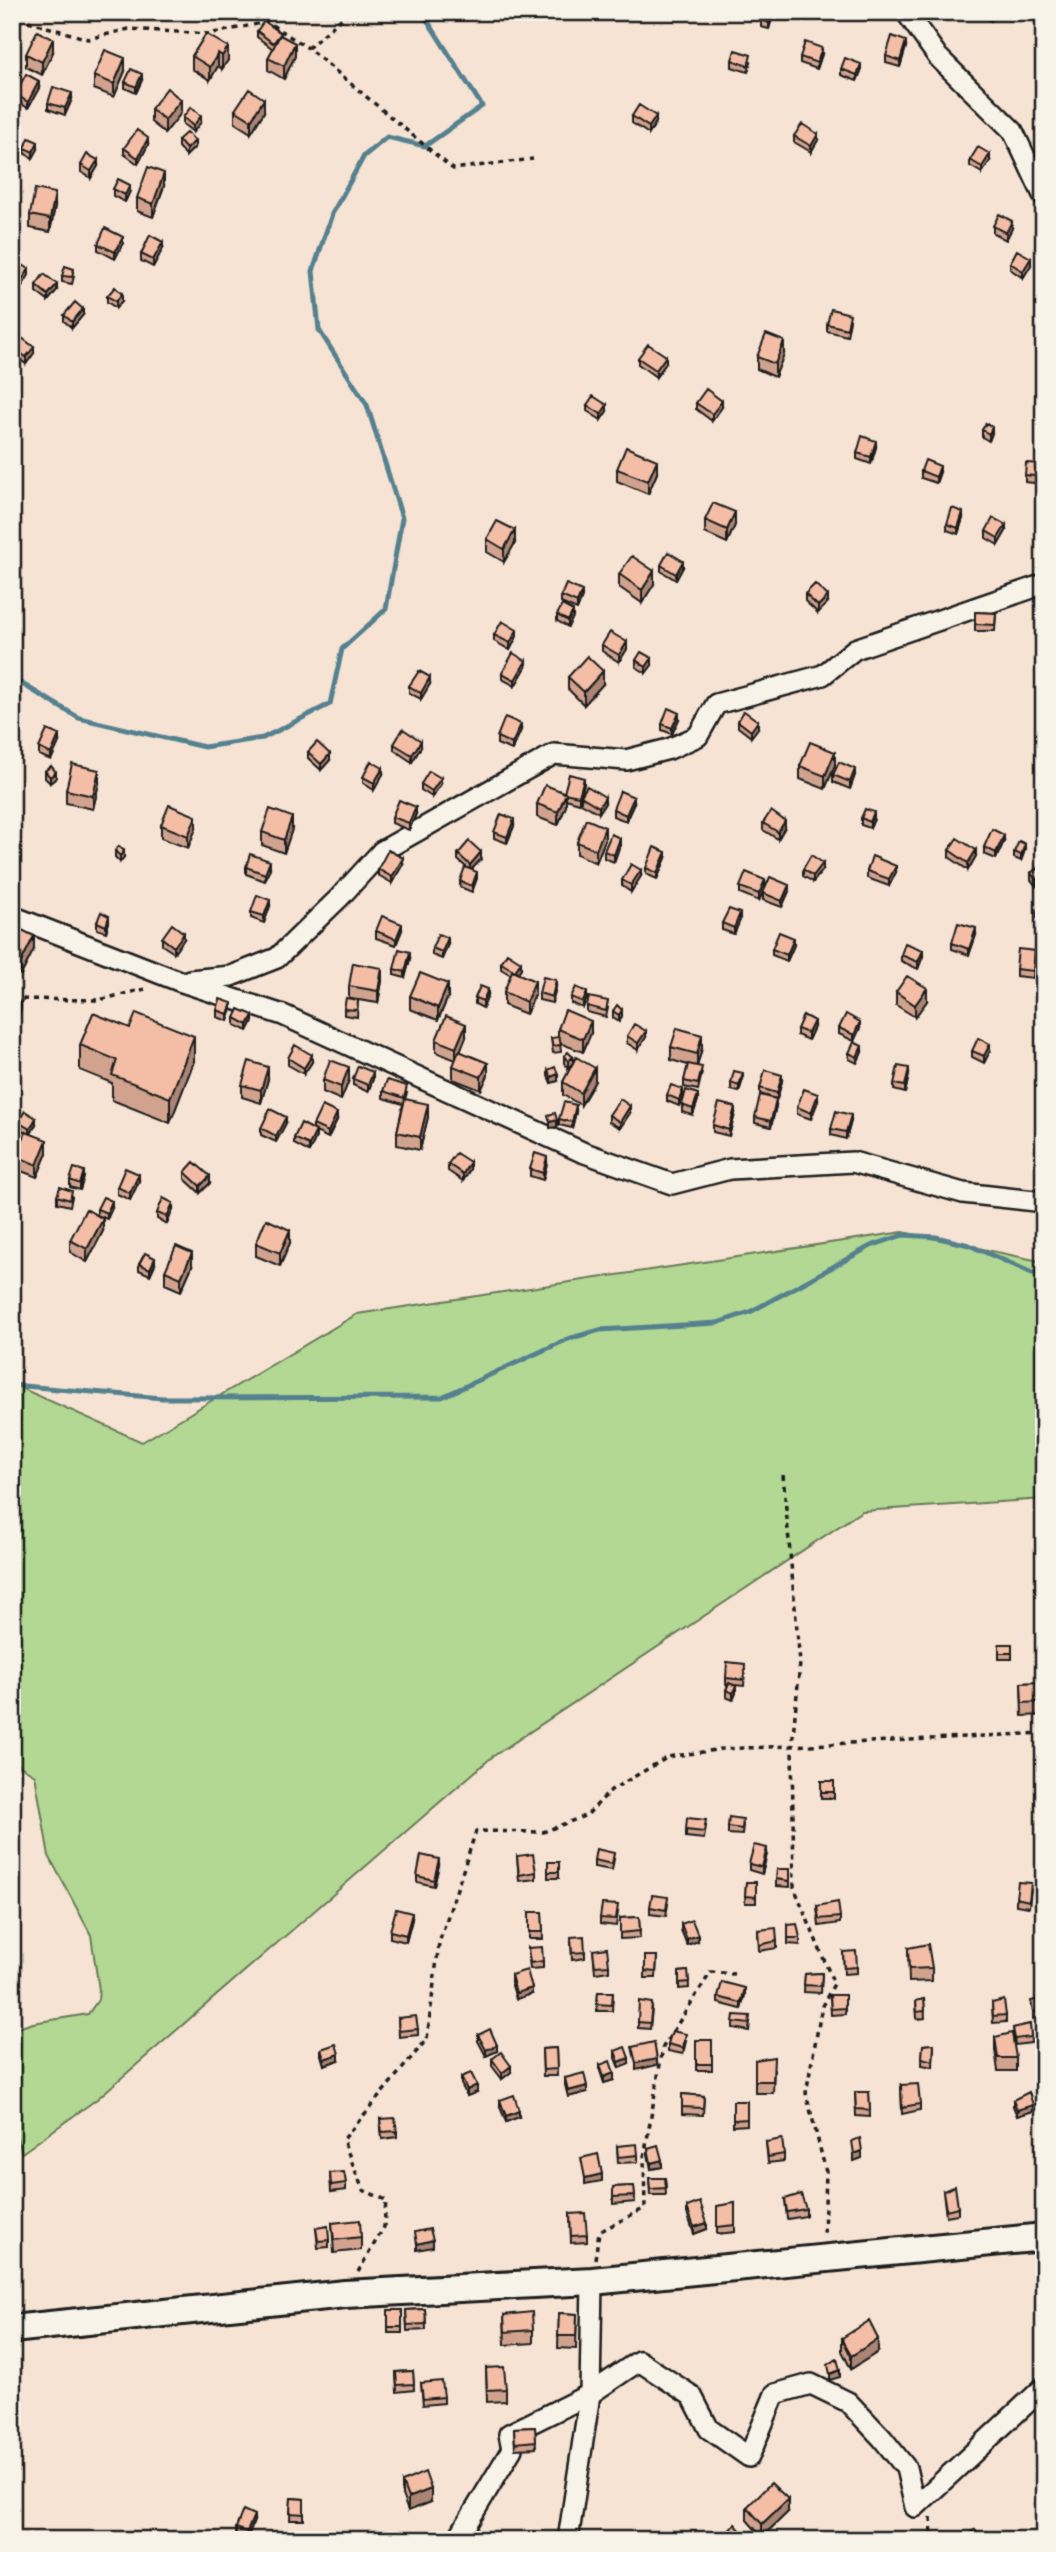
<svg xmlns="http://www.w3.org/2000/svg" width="1056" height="2552" viewBox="0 0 1056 2552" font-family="'Comic Neue',sans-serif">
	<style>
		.green { fill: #b3d893; stroke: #687a58; stroke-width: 2 }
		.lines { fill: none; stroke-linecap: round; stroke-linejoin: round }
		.stream { stroke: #55818f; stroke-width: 5 }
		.street-casing { stroke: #1c1c1c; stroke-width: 24 }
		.secondary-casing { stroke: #1c1c1c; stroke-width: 32 }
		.path { stroke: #1c1c1c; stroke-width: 3.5; stroke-dasharray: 5 5; stroke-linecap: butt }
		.street { stroke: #f7f3e8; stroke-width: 19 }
		.secondary { stroke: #f7f3e8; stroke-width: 26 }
		.wall { fill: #d1a38e; stroke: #1c1c1c; stroke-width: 2 }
		.shaded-wall { fill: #aa8574; stroke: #1c1c1c; stroke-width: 2 }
		.building { fill: #f3bea5; stroke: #1c1c1c; stroke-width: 2 }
	</style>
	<rect width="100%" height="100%" fill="#f6e3d4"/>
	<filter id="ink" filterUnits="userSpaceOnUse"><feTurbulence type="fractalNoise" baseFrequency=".0143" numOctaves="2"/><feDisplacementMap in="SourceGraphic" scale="14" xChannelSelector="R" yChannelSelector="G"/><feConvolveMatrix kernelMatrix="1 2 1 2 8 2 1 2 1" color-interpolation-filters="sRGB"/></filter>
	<g filter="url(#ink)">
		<path class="green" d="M903 1232 1044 1262V1499L862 1511 492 1757 97 2099 22 2153 12 2121V2030L33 2023 88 2014 98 2000 99 1990 91 1935 49 1856 35 1775 12 1761V1384L142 1442 357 1314Z"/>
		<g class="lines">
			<path class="stream" d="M12 678 79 718 204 747 263 738 330 704 342 649 386 609 402 518 367 405 319 330 313 271 332 214 364 156 387 137 425 146 482 106 422 12
				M12 1385 162 1398 442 1397 568 1339 600 1330 717 1323 750 1312 871 1246 903 1235 936 1237 969 1245 1032 1273 1044 1274"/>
			<defs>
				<path id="street" d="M906 12 938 57 1013 131 1044 197
					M12 916 179 981 283 1015 582 1152 672 1184 730 1169 853 1162 963 1193 1044 1202
					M190 980 231 976 277 958 339 898 382 851 554 754 626 760 669 749 698 736 716 704 823 675 855 649 1044 584
					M457 2540 512 2449 509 2434 590 2394 639 2361 692 2396 709 2429 749 2457 775 2394 811 2384 848 2402 882 2438 906 2468 915 2507 1044 2387
					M568 2540 590 2394 592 2281"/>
				<path id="secondary" d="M12 2329 345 2294 592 2281 1044 2237"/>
			</defs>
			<use href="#street" class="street-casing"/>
			<use href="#secondary" class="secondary-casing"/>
			<path class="path" d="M23 12 30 22 88 39 129 29 209 34 267 22 308 48
				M349 12 308 48 453 169 533 159
				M12 999 99 1000 145 989
				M783 1475 800 1663 792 1746 1044 1733
				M595 2259 599 2232 645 2208 644 2157 663 2047 711 1972 734 1974
				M358 2272 384 2227 386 2200 363 2190 343 2140 427 2039 439 1943 476 1831 543 1832 587 1815 611 1790 668 1757 722 1749 792 1746 794 1887 834 1984 822 2006 806 2093 826 2172 824 2236
				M931 2517 932 2540"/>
			<use href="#street" class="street"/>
			<use href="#secondary" class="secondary"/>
		</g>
		<path class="wall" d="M773 12 769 29 761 27V20Z
			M979 12H995L991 21 979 15Z
			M257 31 281 35 295 56 284 79 268 70V58L273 49 257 37Z
			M206 34 228 60 222 69 218 66 210 80 192 69V56Z
			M1044 41V64L1037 60V54Z
			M906 47 900 67 886 63V56Z
			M53 52 42 75 26 67V54Z
			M822 54 817 69 800 63V57Z
			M732 60 751 62 748 72 732 67Z
			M841 69 861 71 857 81 841 75Z
			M125 71 114 97 94 89V76Z
			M142 80 136 93 125 88V82Z
			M39 88 28 108 15 100V94Z
			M72 99 65 115 48 109V103Z
			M151 109 181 113 165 133 151 122Z
			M235 110 264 112 251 133 235 123Z
			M632 116 656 122 649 134 632 123Z
			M183 117 201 122 193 132 183 124Z
			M794 136 818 140 811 152 794 142Z
			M178 140 195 147 186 156 178 147Z
			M148 145 138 164 124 154V148Z
			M25 148 38 149 33 158 25 154Z
			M970 160 990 161 982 173 970 166Z
			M81 165 98 166 91 178 81 172Z
			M164 186 153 217 137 211V198Z
			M113 189 130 191 125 202 113 196Z
			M55 206 50 232 30 228V215Z
			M993 226 1012 228 1006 240 993 233Z
			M123 243 115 259 98 250V244Z
			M163 248 153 267 141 261V254Z
			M12 258 29 275 21 288 12 283Z
			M1010 263 1031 265 1023 278 1010 269Z
			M62 276H74L72 284 62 282Z
			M36 285 57 290 48 301 36 292Z
			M107 296 122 301 116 308 107 302Z
			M64 315H83L72 328 64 321Z
			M850 320 847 336 827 331V324Z
			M12 342 34 353 26 364 12 354Z
			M784 354 775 377 757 369V357Z
			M638 358 666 363 656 377 638 364Z
			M696 403 722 407 712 421 696 409Z
			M587 405 607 411 601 420 587 411Z
			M982 430 992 433 989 441 982 437Z
			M876 447 871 464 857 459V453Z
			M1044 464V484L1025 482V475Z
			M617 469 657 473 648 494 617 481Z
			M921 471 940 472 936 483 921 478Z
			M963 518 958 534 947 530V524Z
			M705 520 735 525 727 543 705 533Z
			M986 531H1006L998 545 986 538Z
			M487 539 515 543 504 562 487 552Z
			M661 565 683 567 676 580 661 571Z
			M619 574 654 584 642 603 619 587Z
			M805 594 828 602 818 613 805 601Z
			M561 596 582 597 577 610 561 603Z
			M975 612 996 613 995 631H975Z
			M557 615 573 617 568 627 557 621Z
			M494 635 517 636 510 650 494 641Z
			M602 645 627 649 619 662 602 651Z
			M636 660 652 665 646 673 636 667Z
			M526 667 515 686 502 679V673Z
			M568 677 603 684 584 705 568 689Z
			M430 684 421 699 409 693V686Z
			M679 719 672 734 662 730V724Z
			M738 721 758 728 751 737 738 727Z
			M521 730 512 750 497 744V737Z
			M59 742 51 760 39 755V748Z
			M394 744 421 747 412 762 394 750Z
			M308 752 330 760 321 770 308 758Z
			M835 765 825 789 800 779V766Z
			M45 771 56 778 50 783 45 778Z
			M383 774 374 790 363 783V777Z
			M833 775H855L850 789 833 782Z
			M99 783 93 809 66 803V790Z
			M421 784H441L432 797 421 790Z
			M584 784 579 803 566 799V806L558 825 537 817V804Z
			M581 796 605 803 599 813 581 803Z
			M634 803 626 821 613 816V809Z
			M416 814 409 830 392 823V817Z
			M861 818 874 819 870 828 861 825Z
			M763 823 785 827 778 839 763 830Z
			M161 825 196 828 188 848 161 838Z
			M514 826 507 843 494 838V832Z
			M292 829 284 853 262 845V832Z
			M605 840 596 863 577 854V842Z
			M1004 841 996 859 984 854V847Z
			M620 845 614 862 604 858V851Z
			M949 850 976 856 968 870 949 857Z
			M1025 850 1021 861 1014 858V852Z
			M115 851 124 857 120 862 115 857Z
			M458 854 481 859 471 870 477 878 472 892 460 887V881L466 867 458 860Z
			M666 858 657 879 646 874V868Z
			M403 864 392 883 378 875V869Z
			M246 867 270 868 265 881 246 874Z
			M803 869 823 870 813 882 803 876Z
			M867 871 896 872 889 886 867 878Z
			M1031 873 1042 881 1036 886 1031 880Z
			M641 876 631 892 622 886V880Z
			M765 886 759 901 740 893V887Z
			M789 891 782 907 763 900V893Z
			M1044 894V920L1037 918V912Z
			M270 906 264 923 251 918V912Z
			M740 920 734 934 722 930V923Z
			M97 922H109L106 932 97 929Z
			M12 925 34 949 21 975 12 971Z
			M402 930 396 945 376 938V931Z
			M976 935 969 955 952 949V943Z
			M162 938 184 939 174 953 162 945Z
			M448 944 442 959 432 955V948Z
			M794 945 787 961 772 955V949Z
			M901 955 923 956 918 969 901 961Z
			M1035 957 1033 978 1016 976V969Z
			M410 959 405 978 394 975V969Z
			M501 963 521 968 518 974 535 994 526 1014 504 1005V992L511 975 501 969Z
			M382 981 378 1003 358 1000 357 1017 344 1015V1009L349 998V986Z
			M556 987 552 1003 539 1000V993Z
			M896 992 927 1001 915 1017 896 1005Z
			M488 995 483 1008 475 1004V998Z
			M410 996 448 997 438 1020 410 1009Z
			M571 997 587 998 583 1008 571 1003Z
			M12 1000 21 1008 16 1025 12 1024Z
			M587 1006 608 1008 606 1017 587 1012Z
			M232 1009 228 1021 217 1017V1010Z
			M613 1011 622 1016 619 1022 613 1018Z
			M1044 1017V1034L1039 1030V1024Z
			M235 1018 253 1021 248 1031 235 1025Z
			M814 1027 808 1040 797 1035V1029Z
			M130 1028 194 1061 170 1123 112 1100V1083L80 1070V1045Z
			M839 1028H860L854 1041 839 1034Z
			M558 1029 591 1033 583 1052 560 1043 561 1052 553 1053 551 1038H558Z
			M627 1036 646 1037 638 1050 627 1043Z
			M466 1037 460 1051 488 1075 481 1090 453 1079V1066L456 1060 436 1052V1040Z
			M671 1047 702 1048 697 1066 702 1073 698 1090 684 1087V1081L688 1065 671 1060Z
			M972 1051H990L984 1063 972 1057Z
			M862 1052 857 1063 849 1059V1053Z
			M564 1056 595 1081 581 1105 563 1095V1082L573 1064 568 1068 564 1063Z
			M288 1058 312 1062 304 1074 288 1065Z
			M548 1070 558 1081 551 1083 548 1076Z
			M909 1075 905 1093 894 1090V1084Z
			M268 1079 261 1103 242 1097V1085Z
			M353 1079H373L368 1092 353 1085Z
			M743 1079 739 1092 731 1090V1083Z
			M323 1080H349L341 1100 323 1092Z
			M782 1081 777 1099 760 1094V1088Z
			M383 1091 407 1093 405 1099 428 1117 420 1150 397 1145V1132L403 1104 383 1098Z
			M667 1095 683 1096 679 1106 667 1101Z
			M698 1100 693 1115 682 1112V1105Z
			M818 1101 811 1119 797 1114V1107Z
			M776 1106 771 1127 755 1123V1117Z
			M576 1112 572 1128 559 1125V1119Z
			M630 1113 620 1128 609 1122V1115Z
			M735 1114 729 1136 713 1132V1125Z
			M337 1120 328 1138 316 1132V1137L309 1152 294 1144V1138L313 1129V1125Z
			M851 1121 846 1139 831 1135V1129Z
			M18 1122 36 1124 31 1134 47 1153 37 1177 16 1169V1167L13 1173 12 1172V1149L15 1150 22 1142 25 1132 18 1128Z
			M286 1123 276 1142 261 1135V1128Z
			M547 1163 543 1180 530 1176V1169Z
			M448 1164 470 1169 463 1181 448 1171Z
			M185 1172 210 1183 200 1193 185 1179Z
			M84 1177 80 1190 70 1187V1180Z
			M139 1181 130 1200 117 1194V1187Z
			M57 1196 72 1197 70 1206 57 1203Z
			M112 1208 107 1219 97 1215V1209Z
			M173 1209 167 1224 157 1219V1213Z
			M103 1231 87 1262 70 1252V1240Z
			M256 1243H290L280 1266 256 1256Z
			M139 1264H155L150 1275 139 1270Z
			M192 1266 181 1291 165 1284V1271Z
			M999 1644H1012V1659H999Z
			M745 1670 744 1686 734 1685 736 1693 733 1700 726 1697V1690L728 1685 726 1684V1678Z
			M1044 1682V1715L1022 1716 1021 1683Z
			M821 1781H834V1798H821Z
			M743 1825 742 1835 728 1834V1827Z
			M706 1826 704 1839 686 1837V1830Z
			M767 1854 762 1874 749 1870V1864Z
			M517 1856 536 1872V1879L519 1881Z
			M614 1859 612 1870 594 1867V1860Z
			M548 1862H559V1878H548Z
			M439 1865 434 1886 417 1882V1876Z
			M776 1879 790 1881V1887L776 1886Z
			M746 1882H756V1903H745Z
			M1031 1890 1029 1907 1016 1905V1898Z
			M668 1904 666 1916 650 1914V1907Z
			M817 1906 840 1917V1923L819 1926Z
			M529 1912H542L543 1939H529Z
			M618 1912 616 1926 600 1924V1918Z
			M639 1917 640 1938 620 1939V1918Z
			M412 1919 406 1942 390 1938V1931Z
			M681 1924 698 1941 687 1945 681 1930Z
			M788 1925 800 1938V1945L788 1944Z
			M758 1930 777 1941V1948L759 1951Z
			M571 1943 585 1952V1958L572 1960Z
			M528 1948 543 1961V1968L530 1969Z
			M908 1948 932 1968V1981L909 1982Z
			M593 1950 609 1965V1971L595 1973Z
			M843 1952 857 1967V1973L844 1974Z
			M645 1956H657L656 1978H645Z
			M688 1971 689 1988 679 1989V1972Z
			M822 1973 821 1993 804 1992 805 1974Z
			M511 1975 532 1994 516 1999 511 1982Z
			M598 1992H613L612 2011H597Z
			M745 1995 741 2009 718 2003V1997Z
			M830 1995H845V2014L831 2015Z
			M924 1999 925 2018 917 2019 916 2001Z
			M992 2003 1006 2015V2022L993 2023Z
			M652 2009 650 2029 638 2028V2022Z
			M398 2018 418 2029V2035L399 2037Z
			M733 2022H750L749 2031 733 2028Z
			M1030 2024 1031 2043 1015 2045 1013 2028Z
			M478 2035 497 2051 486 2056 478 2041Z
			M995 2037 1016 2058V2071H998L995 2050Z
			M696 2040H712V2070H696Z
			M686 2041 683 2054 668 2051V2044Z
			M934 2044 933 2067 922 2065 923 2045Z
			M556 2048 557 2076H543L542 2049Z
			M321 2049 339 2060 324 2065 321 2055Z
			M615 2051 629 2064 619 2068 615 2058Z
			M492 2059 511 2072 502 2079 492 2066Z
			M755 2060 774 2070 773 2093H755Z
			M600 2065 614 2080 604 2083 600 2071Z
			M461 2077 477 2092 467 2096 461 2084Z
			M565 2078 587 2092 568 2097 565 2085Z
			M901 2085 920 2104V2110L902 2114Z
			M855 2092H869L870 2117 856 2116Z
			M682 2094 704 2096 703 2115 682 2114Z
			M500 2100 519 2117 506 2122 500 2107Z
			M1013 2100 1033 2111 1017 2116 1013 2106Z
			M733 2101H747V2125L733 2126Z
			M380 2119 397 2131V2137L382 2139Z
			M766 2142 784 2154V2161L768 2163Z
			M617 2146 638 2155V2162L618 2163Z
			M648 2148 662 2167 651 2169 648 2154Z
			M330 2173 346 2183V2190L331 2192Z
			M649 2178H665L666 2195H650Z
			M634 2186 635 2202 613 2204V2187Z
			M943 2191 958 2207V2214L946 2216Z
			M785 2199 806 2209V2216L787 2219Z
			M735 2203V2232L717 2234V2206Z
			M687 2207 707 2229 694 2234 687 2213Z
			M570 2214 587 2235V2242L571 2243Z
			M332 2223 361 2237V2250L334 2253Z
			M316 2228 329 2240V2247L318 2248Z
			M425 2309 426 2330 407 2331 406 2310Z
			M388 2310H402V2333H388Z
			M559 2313 577 2314 576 2349 558 2348Z
			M504 2315 533 2330V2343L505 2345Z
			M842 2338 878 2352 851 2369 842 2351Z
			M486 2368 506 2389V2401L487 2402Z
			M413 2371 414 2390 397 2392 396 2372Z
			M421 2383 444 2397V2403L423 2405Z
			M535 2427 536 2448 515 2449 514 2428Z
			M402 2482 431 2502 408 2511 402 2495Z
			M291 2498 304 2499V2520H290Z
			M747 2507 788 2512 762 2537 747 2520Z
			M254 2521 247 2539 236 2534V2528Z"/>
		<path class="shaded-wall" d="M772 12 773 16 769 29V23Z
			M53 39V52L42 75V62Z
			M906 41V47L900 67V61Z
			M295 43V56L284 79V66Z
			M228 47V60L222 69V56Z
			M822 48V54L817 69V63Z
			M218 53V66L210 80V67Z
			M125 58V71L114 97V84Z
			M861 64V71L857 81V75Z
			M142 74V80L136 93V87Z
			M39 81V88L28 108V102Z
			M72 93V99L65 115V108Z
			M264 99V112L251 133V120Z
			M181 100V113L165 133V120Z
			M201 116V122L193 132V126Z
			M656 116V122L649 134V127Z
			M818 134V140L811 152V146Z
			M148 138V145L138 164V158Z
			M195 141V147L186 156V149Z
			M38 142V149L33 158V152Z
			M990 154V161L982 173V167Z
			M98 160V166L91 178V171Z
			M164 173V186L153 217V204Z
			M130 185V191L125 202V195Z
			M55 193V206L50 232V219Z
			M1012 221V228L1006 240V233Z
			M123 237V243L115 259V252Z
			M163 242V248L153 267V260Z
			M1031 258V265L1023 278V271Z
			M29 269V275L21 288V282Z
			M57 284V290L48 301V295Z
			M122 294V301L116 308V301Z
			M83 309V315L72 328V322Z
			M784 341V354L775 377V364Z
			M34 347V353L26 364V357Z
			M666 356V363L656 377V370Z
			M722 401V407L712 421V414Z
			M607 405V411L601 420V414Z
			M992 427V433L989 441V434Z
			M876 441V447L871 464V457Z
			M657 460V473L648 494V481Z
			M940 466V472L936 483V477Z
			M735 512V525L727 543V530Z
			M963 512V518L958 534V528Z
			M1006 525V531L998 545V538Z
			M515 530V543L504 562V549Z
			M683 561V567L676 580V574Z
			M654 571V584L642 603V590Z
			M582 591V597L577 610V603Z
			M828 596V602L818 613V606Z
			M573 611V617L568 627V621Z
			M517 630V636L510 650V643Z
			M627 642V649L619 662V655Z
			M652 658V665L646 673V667Z
			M526 661V667L515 686V680Z
			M603 671V684L584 705V692Z
			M430 677V684L421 699V693Z
			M679 713V719L672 734V728Z
			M758 721V728L751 737V731Z
			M521 724V730L512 750V744Z
			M59 735V742L51 760V754Z
			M421 741V747L412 762V755Z
			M835 752V765L825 789V776Z
			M330 754V760L321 770V764Z
			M383 768V774L374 790V783Z
			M855 769V775L850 789V782Z
			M99 770V783L93 809V796Z
			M56 772V778L50 783V777Z
			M441 778V784L432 797V791Z
			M584 778V784L579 803V796Z
			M566 793V806L558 825V812Z
			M605 797V803L599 813V807Z
			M634 797V803L626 821V815Z
			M416 807V814L409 830V823Z
			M874 812V819L870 828V822Z
			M196 816V828L188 848V836Z
			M292 817V829L284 853V840Z
			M514 819V826L507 843V837Z
			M785 821V827L778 839V832Z
			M605 827V840L596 863V850Z
			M1004 835V841L996 859V853Z
			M620 838V845L614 862V855Z
			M1025 844V850L1021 861V855Z
			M976 850V856L968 870V863Z
			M124 851V857L120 862V856Z
			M481 852V859L470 871V865Z
			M666 852V858L657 879V873Z
			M403 858V864L392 883V877Z
			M270 861V868L265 881V874Z
			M823 863V870L813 882V876Z
			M896 866V872L889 886V879Z
			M641 870V876L631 892V885Z
			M477 872V878L472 892V886Z
			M1042 874V881L1036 886V880Z
			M765 880V886L759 901V894Z
			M789 885V891L782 907V901Z
			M270 900V906L264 923V916Z
			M740 913V920L734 934V928Z
			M109 916V922L106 932V926Z
			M402 924V930L396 945V939Z
			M976 928V935L969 955V949Z
			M184 933V939L174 953V947Z
			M34 936V949L21 975V962Z
			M448 938V944L442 959V952Z
			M794 938V945L787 961V955Z
			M923 950V956L918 969V962Z
			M410 952V959L405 978V972Z
			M521 962V968L515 978V971Z
			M382 968V981L378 1003V991Z
			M556 980V987L552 1003V997Z
			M535 981V994L526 1014V1002Z
			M448 984V997L438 1020V1008Z
			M927 988V1001L915 1017V1005Z
			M488 989V995L483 1008V1001Z
			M587 992V998L583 1008V1002Z
			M21 1002V1008L16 1025V1018Z
			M232 1003V1009L228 1021V1014Z
			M622 1010V1016L619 1022V1015Z
			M253 1015V1021L248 1031V1025Z
			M591 1021V1033L583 1052V1039Z
			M814 1021V1027L808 1040V1033Z
			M860 1022V1028L854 1041V1035Z
			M466 1024V1037L456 1061V1048Z
			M646 1031V1037L638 1050V1043Z
			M702 1035V1048L697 1067V1054Z
			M194 1036V1061L170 1123V1098Z
			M990 1044V1051L984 1063V1056Z
			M862 1046V1052L857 1063V1057Z
			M312 1055V1062L304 1074V1068Z
			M573 1057V1063L568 1068V1061Z
			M488 1063V1075L481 1090V1077Z
			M268 1067V1079L261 1103V1090Z
			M349 1067V1080L341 1100V1087Z
			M595 1068V1081L581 1105V1093Z
			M909 1068V1075L905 1093V1086Z
			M373 1072V1079L368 1092V1085Z
			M743 1073V1079L739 1092V1086Z
			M558 1074V1081L551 1083V1077Z
			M782 1075V1081L777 1099V1093Z
			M683 1089V1096L679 1106V1100Z
			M698 1094V1100L693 1115V1109Z
			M818 1094V1101L811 1119V1113Z
			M776 1099V1106L771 1127V1121Z
			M428 1104V1117L420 1150V1137Z
			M576 1105V1112L572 1128V1122Z
			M630 1106V1113L620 1128V1122Z
			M735 1107V1114L729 1136V1130Z
			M337 1113V1120L328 1138V1132Z
			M851 1115V1121L846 1139V1132Z
			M286 1117V1123L276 1142V1136Z
			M36 1118V1124L30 1135V1129Z
			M557 1120V1127L550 1128V1122Z
			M316 1131V1137L309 1152V1145Z
			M47 1140V1153L37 1177V1165Z
			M547 1157V1163L543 1180V1173Z
			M470 1162V1169L463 1181V1174Z
			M84 1171V1177L80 1190V1184Z
			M139 1174V1181L130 1200V1193Z
			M210 1176V1183L200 1193V1186Z
			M112 1201V1208L107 1219V1213Z
			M173 1203V1209L167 1224V1217Z
			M103 1219V1231L87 1262V1249Z
			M290 1230V1243L280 1266V1253Z
			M192 1253V1266L181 1291V1278Z
			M155 1258V1264L150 1275V1269Z
			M736 1686V1693L733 1700V1693Z
			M767 1848V1854L762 1874V1867Z
			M439 1859V1865L434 1886V1880Z
			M412 1913V1919L406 1942V1935Z
			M698 1935V1941L687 1945V1939Z
			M532 1988V1994L516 1999V1993Z
			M745 1988V1995L741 2009V2003Z
			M1044 2010V2016L1033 2019V2012Z
			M497 2045V2051L486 2056V2050Z
			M339 2054V2060L324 2065V2059Z
			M629 2058V2064L619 2068V2062Z
			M657 2059V2065L636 2070V2063Z
			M511 2066V2072L502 2079V2073Z
			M614 2073V2080L604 2083V2077Z
			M477 2085V2092L467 2096V2090Z
			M587 2086V2092L568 2097V2091Z
			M1033 2105V2111L1017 2116V2110Z
			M519 2111V2117L506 2122V2116Z
			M862 2151V2158L854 2161V2154Z
			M662 2160V2167L651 2169V2163Z
			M602 2174V2181L585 2184V2178Z
			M707 2223V2229L694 2234V2227Z
			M433 2240V2247L417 2250V2244Z
			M878 2339V2352L851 2369V2356Z
			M840 2370V2377L830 2380V2374Z
			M431 2489V2502L408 2511V2498Z
			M788 2499V2512L762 2537V2524Z
			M254 2515V2521L247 2539V2532Z
			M742 2532V2539L741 2540H735Z"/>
		<path class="building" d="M763 12H772L769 23 761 20Z
			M264 21 281 33 273 43 257 31Z
			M37 31 53 39 42 62 26 54Z
			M206 34 228 47 222 56 218 53 210 67 192 56Z
			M280 35 295 43 284 66 268 58Z
			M892 36 906 41 900 61 886 56Z
			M1043 41H1044V57L1037 54Z
			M805 42 822 48 817 63 800 57Z
			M105 50 125 58 114 84 94 76Z
			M735 50 751 55 748 66 732 60Z
			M845 58 861 64 857 75 841 69Z
			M131 69 142 74 136 87 125 82Z
			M26 74 39 81 28 102 15 94Z
			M53 87 72 93 65 108 48 103Z
			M167 88 181 100 165 120 151 109Z
			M249 89 264 99 251 120 235 110Z
			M639 105 656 116 649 127 632 116Z
			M191 107 201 116 193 126 183 117Z
			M802 124 818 134 811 146 794 136Z
			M137 130 148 138 138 158 124 148Z
			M187 132 195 141 186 149 178 140Z
			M29 138 38 142 33 152 25 148Z
			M978 147 990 154 982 167 970 160Z
			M87 154 98 160 91 171 81 165Z
			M148 167 164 173 153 204 137 198Z
			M118 179 130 185 125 195 113 189Z
			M35 189 55 193 50 219 30 215Z
			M999 214 1012 221 1006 233 993 226Z
			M105 228 123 237 115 252 98 244Z
			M150 235 163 242 153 260 141 254Z
			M1017 250 1031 258 1023 271 1010 263Z
			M12 258 29 269 21 282 12 276Z
			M65 266 74 269 72 277 62 276Z
			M44 274 57 284 48 295 36 285Z
			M115 287 122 294 116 301 107 296Z
			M75 302 83 309 72 322 64 315Z
			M831 309 850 314 847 329 827 324Z
			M766 334 784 341 775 364 757 357Z
			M18 335 34 347 26 357 12 347V342Z
			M648 344 666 356 656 370 638 358Z
			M706 389 722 401 712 414 696 403Z
			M593 396 607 405 601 414 587 405Z
			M986 423 992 427 989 434 982 430Z
			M862 436 876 441 871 457 857 453Z
			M626 447 657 460 648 481 617 469Z
			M925 460 940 466 936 477 921 471Z
			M1026 463 1044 464V477L1025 475Z
			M713 503 735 512 727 530 705 520Z
			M952 508 963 512 958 528 947 524Z
			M993 518 1006 525 998 538 986 531Z
			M497 521 515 530 504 549 487 539Z
			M668 552 683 561 676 574 661 565Z
			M632 556 654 571 642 590 619 574Z
			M566 584 582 591 577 603 561 596Z
			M815 584 828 596 818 606 805 594Z
			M562 605 573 611 568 621 557 615Z
			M975 612 996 613 995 625 975 624Z
			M502 621 517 630 510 643 494 635Z
			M610 632 627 642 619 655 602 645Z
			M641 652 652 658 646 667 636 660Z
			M513 653 526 661 515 680 502 673Z
			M587 656 603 671 584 692 568 677Z
			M419 671 430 677 421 693 409 686Z
			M668 708 679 713 672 728 662 724Z
			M744 711 758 721 751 731 738 721Z
			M505 717 521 724 512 744 497 737Z
			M403 729 421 741 412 755 394 744Z
			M47 730 59 735 51 754 39 748Z
			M317 742 330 754 321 764 308 752Z
			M810 742 835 752 825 776 800 766Z
			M371 761 383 768 374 783 363 777Z
			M839 762 855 769 850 782 833 775Z
			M72 764 99 770 93 796 66 790Z
			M51 766 56 772 50 777 45 771Z
			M429 771 441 778 432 791 421 784Z
			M569 774 584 778 579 796 564 793Z
			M545 785 566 793 558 812 537 804Z
			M587 786 605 797 599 807 581 796Z
			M620 791 634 797 626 815 613 809Z
			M399 800 416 807 409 823 392 817Z
			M169 805 196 816 188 836 161 825Z
			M270 809 292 817 284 840 262 832Z
			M865 809 874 812 870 822 861 818Z
			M771 811 785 821 778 832 763 823Z
			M501 814 514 819 507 837 494 832Z
			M586 819 605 827 596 850 577 842Z
			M12 823H14L13 837H12Z
			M992 829 1004 835 996 853 984 847Z
			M611 834 620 838 614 855 604 851Z
			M957 838 976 850 968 863 949 850Z
			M469 841 481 852 470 865 458 854Z
			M1019 841 1025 844 1021 855 1014 852Z
			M119 846 124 851 120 856 115 851Z
			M654 847 666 852 657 873 646 868Z
			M388 850 403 858 392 877 378 869Z
			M250 854 270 861 265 874 246 867Z
			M811 855 823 863 813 876 803 869Z
			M872 856 896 866 889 879 867 871Z
			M631 864 641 870 631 885 622 880Z
			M465 867 477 872 472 886 460 881Z
			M1037 868 1042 874 1036 880 1031 873Z
			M746 872 765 880 759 894 740 887Z
			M770 877 789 885 782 901 763 893Z
			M1043 893 1044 894V914L1037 912Z
			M257 895 270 900 264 916 251 912Z
			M729 909 740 913 734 928 722 923Z
			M101 912 109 916 106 926 97 922Z
			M382 916 402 924 396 939 376 931Z
			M958 923 976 928 969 949 952 943Z
			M172 924 184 933 174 947 162 938Z
			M12 925 34 936 21 962 12 958Z
			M779 932 794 938 787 955 772 949Z
			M438 934 448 938 442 952 432 948Z
			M905 943 923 950 918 962 901 955Z
			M399 949 410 952 405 972 394 969Z
			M1018 949 1035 951 1033 971 1016 969Z
			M507 953 521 962 515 971 501 963Z
			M353 963 382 968 378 991 349 986Z
			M512 971 535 981 526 1002 504 992Z
			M420 973 448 984 438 1008 410 996Z
			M907 976 927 988 915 1005 896 992Z
			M543 977 556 980 552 997 539 993Z
			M480 986 488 989 483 1001 475 998Z
			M576 987 587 992 583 1002 571 997Z
			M589 997 608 1001 606 1011 587 1006Z
			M346 998 358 1000 357 1010 344 1009Z
			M220 999 232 1003 228 1014 217 1010Z
			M12 1000 21 1002 16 1018 12 1017Z
			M617 1005 622 1010 619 1015 613 1011Z
			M239 1009 253 1015 248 1025 235 1018Z
			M565 1010 591 1021 583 1039 558 1029Z
			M93 1013 130 1028 136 1013 194 1036 170 1098 112 1075 117 1060 80 1045Z
			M846 1014 860 1022 854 1035 839 1028Z
			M803 1015 814 1021 808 1033 797 1029Z
			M446 1016 466 1024 456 1048 436 1040Z
			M1044 1017V1027L1039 1024Z
			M634 1024 646 1031 638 1043 627 1036Z
			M677 1028 702 1035 697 1054 671 1047Z
			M559 1037 561 1045 553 1046 551 1038Z
			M978 1038 990 1044 984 1056 972 1051Z
			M854 1042 862 1046 857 1057 849 1053Z
			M295 1045 312 1055 304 1068 288 1058Z
			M459 1051 488 1063 481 1077 453 1066Z
			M568 1052 573 1057 568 1061 564 1056Z
			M576 1057 595 1068 581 1093 563 1082Z
			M330 1060 349 1067 341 1087 323 1080Z
			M249 1061 268 1067 261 1090 242 1085Z
			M688 1064 702 1067 698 1084 684 1081Z
			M358 1066 373 1072 368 1085 353 1079Z
			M898 1066 909 1068 905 1086 894 1084Z
			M555 1067 558 1074 551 1077 548 1070Z
			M765 1070 782 1075 777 1093 760 1088Z
			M734 1071 743 1073 739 1086 731 1083Z
			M387 1080 407 1086 404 1098 383 1091Z
			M671 1085 683 1089 679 1100 667 1095Z
			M804 1089 818 1094 811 1113 797 1107Z
			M686 1090 698 1094 693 1109 682 1105Z
			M760 1095 776 1099 771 1121 755 1117Z
			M405 1099 428 1104 420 1137 397 1132Z
			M620 1099 630 1106 620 1122 609 1115Z
			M564 1102 576 1105 572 1122 559 1119Z
			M719 1103 735 1107 729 1130 713 1125Z
			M322 1106 337 1113 328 1132 313 1125Z
			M270 1109 286 1117 276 1136 261 1128Z
			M25 1111 36 1118 30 1129 18 1122Z
			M836 1111 851 1115 846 1132 831 1129Z
			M555 1113 557 1120 550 1122 548 1115Z
			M301 1123 316 1131 309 1145 294 1138Z
			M26 1132 47 1140 37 1165 16 1156Z
			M18 1140 22 1142 16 1156V1161L13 1166 12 1165V1149L15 1150Z
			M456 1153 470 1162 463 1174 448 1164Z
			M535 1153 547 1157 543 1173 530 1169Z
			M194 1162 210 1176 200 1186 185 1172Z
			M74 1168 84 1171 80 1184 70 1180Z
			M125 1168 139 1174 130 1193 117 1187Z
			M60 1187 72 1191 70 1200 57 1196Z
			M103 1197 112 1201 107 1213 97 1209Z
			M163 1198 173 1203 167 1217 157 1213Z
			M86 1209 103 1219 87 1249 70 1240Z
			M266 1219 290 1230 280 1253 256 1243Z
			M176 1246 192 1253 181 1278 165 1271Z
			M145 1253 155 1258 150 1269 139 1264Z
			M1042 1545H1044V1559H1042Z
			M999 1644H1012V1653H999Z
			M727 1662 745 1664 744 1680 726 1678Z
			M1044 1682V1702L1022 1703 1021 1683Z
			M729 1683 736 1686 733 1693 726 1690Z
			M821 1781H834V1792H821Z
			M729 1817 743 1819 742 1829 728 1827Z
			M687 1818 706 1820 704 1832 686 1830Z
			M754 1845 767 1848 762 1867 749 1864Z
			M596 1849 614 1853 612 1864 594 1860Z
			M533 1854 536 1872 519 1875 517 1856Z
			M421 1855 439 1859 434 1880 417 1876Z
			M548 1862H559V1872H548Z
			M777 1869H790V1881L776 1879Z
			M746 1882H756V1897L745 1896Z
			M1018 1882 1031 1883 1029 1901 1016 1898Z
			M652 1895 668 1897 666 1910 650 1907Z
			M838 1902 840 1917 819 1919 817 1906Z
			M602 1904 618 1905 616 1919 600 1918Z
			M396 1909 412 1913 406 1935 390 1931Z
			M529 1912H542L543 1932H529Z
			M639 1917 640 1931 620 1933V1918Z
			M692 1920 698 1935 687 1939 681 1924Z
			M797 1924 800 1938H788V1925Z
			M776 1928 777 1941 759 1945 758 1930Z
			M584 1936 585 1952 572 1953 571 1937Z
			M928 1944 932 1968 909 1969 908 1948Z
			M542 1947 543 1961 530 1963 528 1948Z
			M607 1948 609 1965 595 1966 593 1950Z
			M856 1951 857 1967 844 1968 843 1952Z
			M645 1956H657L656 1972 645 1971Z
			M527 1970 532 1988 516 1993 511 1975Z
			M688 1971 689 1982 679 1983V1972Z
			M822 1973 821 1986 804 1985 805 1974Z
			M722 1982 745 1988 741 2003 718 1997Z
			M598 1992H613L612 2005 597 2004Z
			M830 1995H845V2008L831 2009Z
			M1044 1998V2010L1033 2012 1031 2001Z
			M924 1999 925 2011 917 2012 916 2001Z
			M1004 2000 1006 2015 993 2016 992 2003Z
			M639 2001 652 2003 650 2023 638 2022Z
			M734 2015 750 2016 749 2024 733 2022Z
			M416 2016 418 2029 399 2031 398 2018Z
			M1030 2024 1031 2037 1015 2039 1013 2028Z
			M490 2029 497 2045 486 2050 478 2035Z
			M672 2031 686 2034 683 2048 668 2044Z
			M1012 2033 1016 2058H998L995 2037Z
			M1044 2035V2054H1042L1040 2036Z
			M696 2040H712V2064H696Z
			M654 2042 657 2059 636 2063 632 2047Z
			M336 2044 339 2054 324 2059 321 2049Z
			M934 2044 933 2061 922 2058 923 2045Z
			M625 2047 629 2058 619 2062 615 2051Z
			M556 2048 557 2069 543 2070 542 2049Z
			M501 2052 511 2066 502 2073 492 2059Z
			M774 2057 773 2081H755V2060Z
			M610 2061 614 2073 604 2077 600 2065Z
			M471 2073 477 2085 467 2090 461 2077Z
			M584 2073 587 2086 568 2091 565 2078Z
			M918 2084 920 2104 902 2107 901 2085Z
			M855 2092H869L870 2110 856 2109Z
			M1029 2092 1033 2105 1017 2110 1013 2100Z
			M682 2094 704 2096 703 2108 682 2107Z
			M514 2095 519 2111 506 2116 500 2100Z
			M733 2101H747V2119L733 2120Z
			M395 2118 397 2131 382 2132 380 2119Z
			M860 2138 862 2151 854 2154 852 2141Z
			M782 2139 784 2154 768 2157 766 2142Z
			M637 2144 638 2155 618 2157 617 2146Z
			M658 2145 662 2160 651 2163 648 2148Z
			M598 2154 602 2174 585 2178 581 2158Z
			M344 2172 346 2183 331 2185 330 2173Z
			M649 2178H665L666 2188 650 2189Z
			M634 2186 635 2196 613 2197V2187Z
			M955 2186 958 2207 946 2210 943 2191Z
			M801 2194 806 2209 787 2212 785 2199Z
			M700 2202 707 2223 694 2227 687 2207Z
			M735 2203V2225L717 2227V2206Z
			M585 2213 587 2235 571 2236 570 2214Z
			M360 2220 361 2237 334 2240 332 2223Z
			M328 2226 329 2240 318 2241 316 2228Z
			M430 2229 433 2240 417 2244 415 2232Z
			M425 2309 426 2324 407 2325 406 2310Z
			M388 2310H402V2327H388Z
			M532 2312 533 2330 505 2332 504 2315Z
			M559 2313 577 2314 576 2336H558Z
			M869 2321 878 2339 851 2356 842 2338Z
			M837 2359 840 2370 830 2374 828 2365Z
			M504 2367 506 2389 487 2390 486 2368Z
			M413 2371 414 2384 397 2385 396 2372Z
			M442 2381 444 2397 423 2399 421 2383Z
			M535 2427 536 2441 515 2443 514 2428Z
			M425 2472 431 2489 408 2498 402 2482Z
			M771 2483 788 2499 762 2524 747 2507Z
			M291 2498 304 2499V2514L290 2513Z
			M243 2510 254 2515 247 2532 236 2528Z
			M735 2524 742 2532 735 2540H729L725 2535Z
			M975 2529 985 2540H964Z"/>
	</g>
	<rect width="1056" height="2552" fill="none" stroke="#f7f3e8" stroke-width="42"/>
	<rect x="21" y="21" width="1014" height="2510" fill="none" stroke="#1c1c1c" stroke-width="2.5" filter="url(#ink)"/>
</svg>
